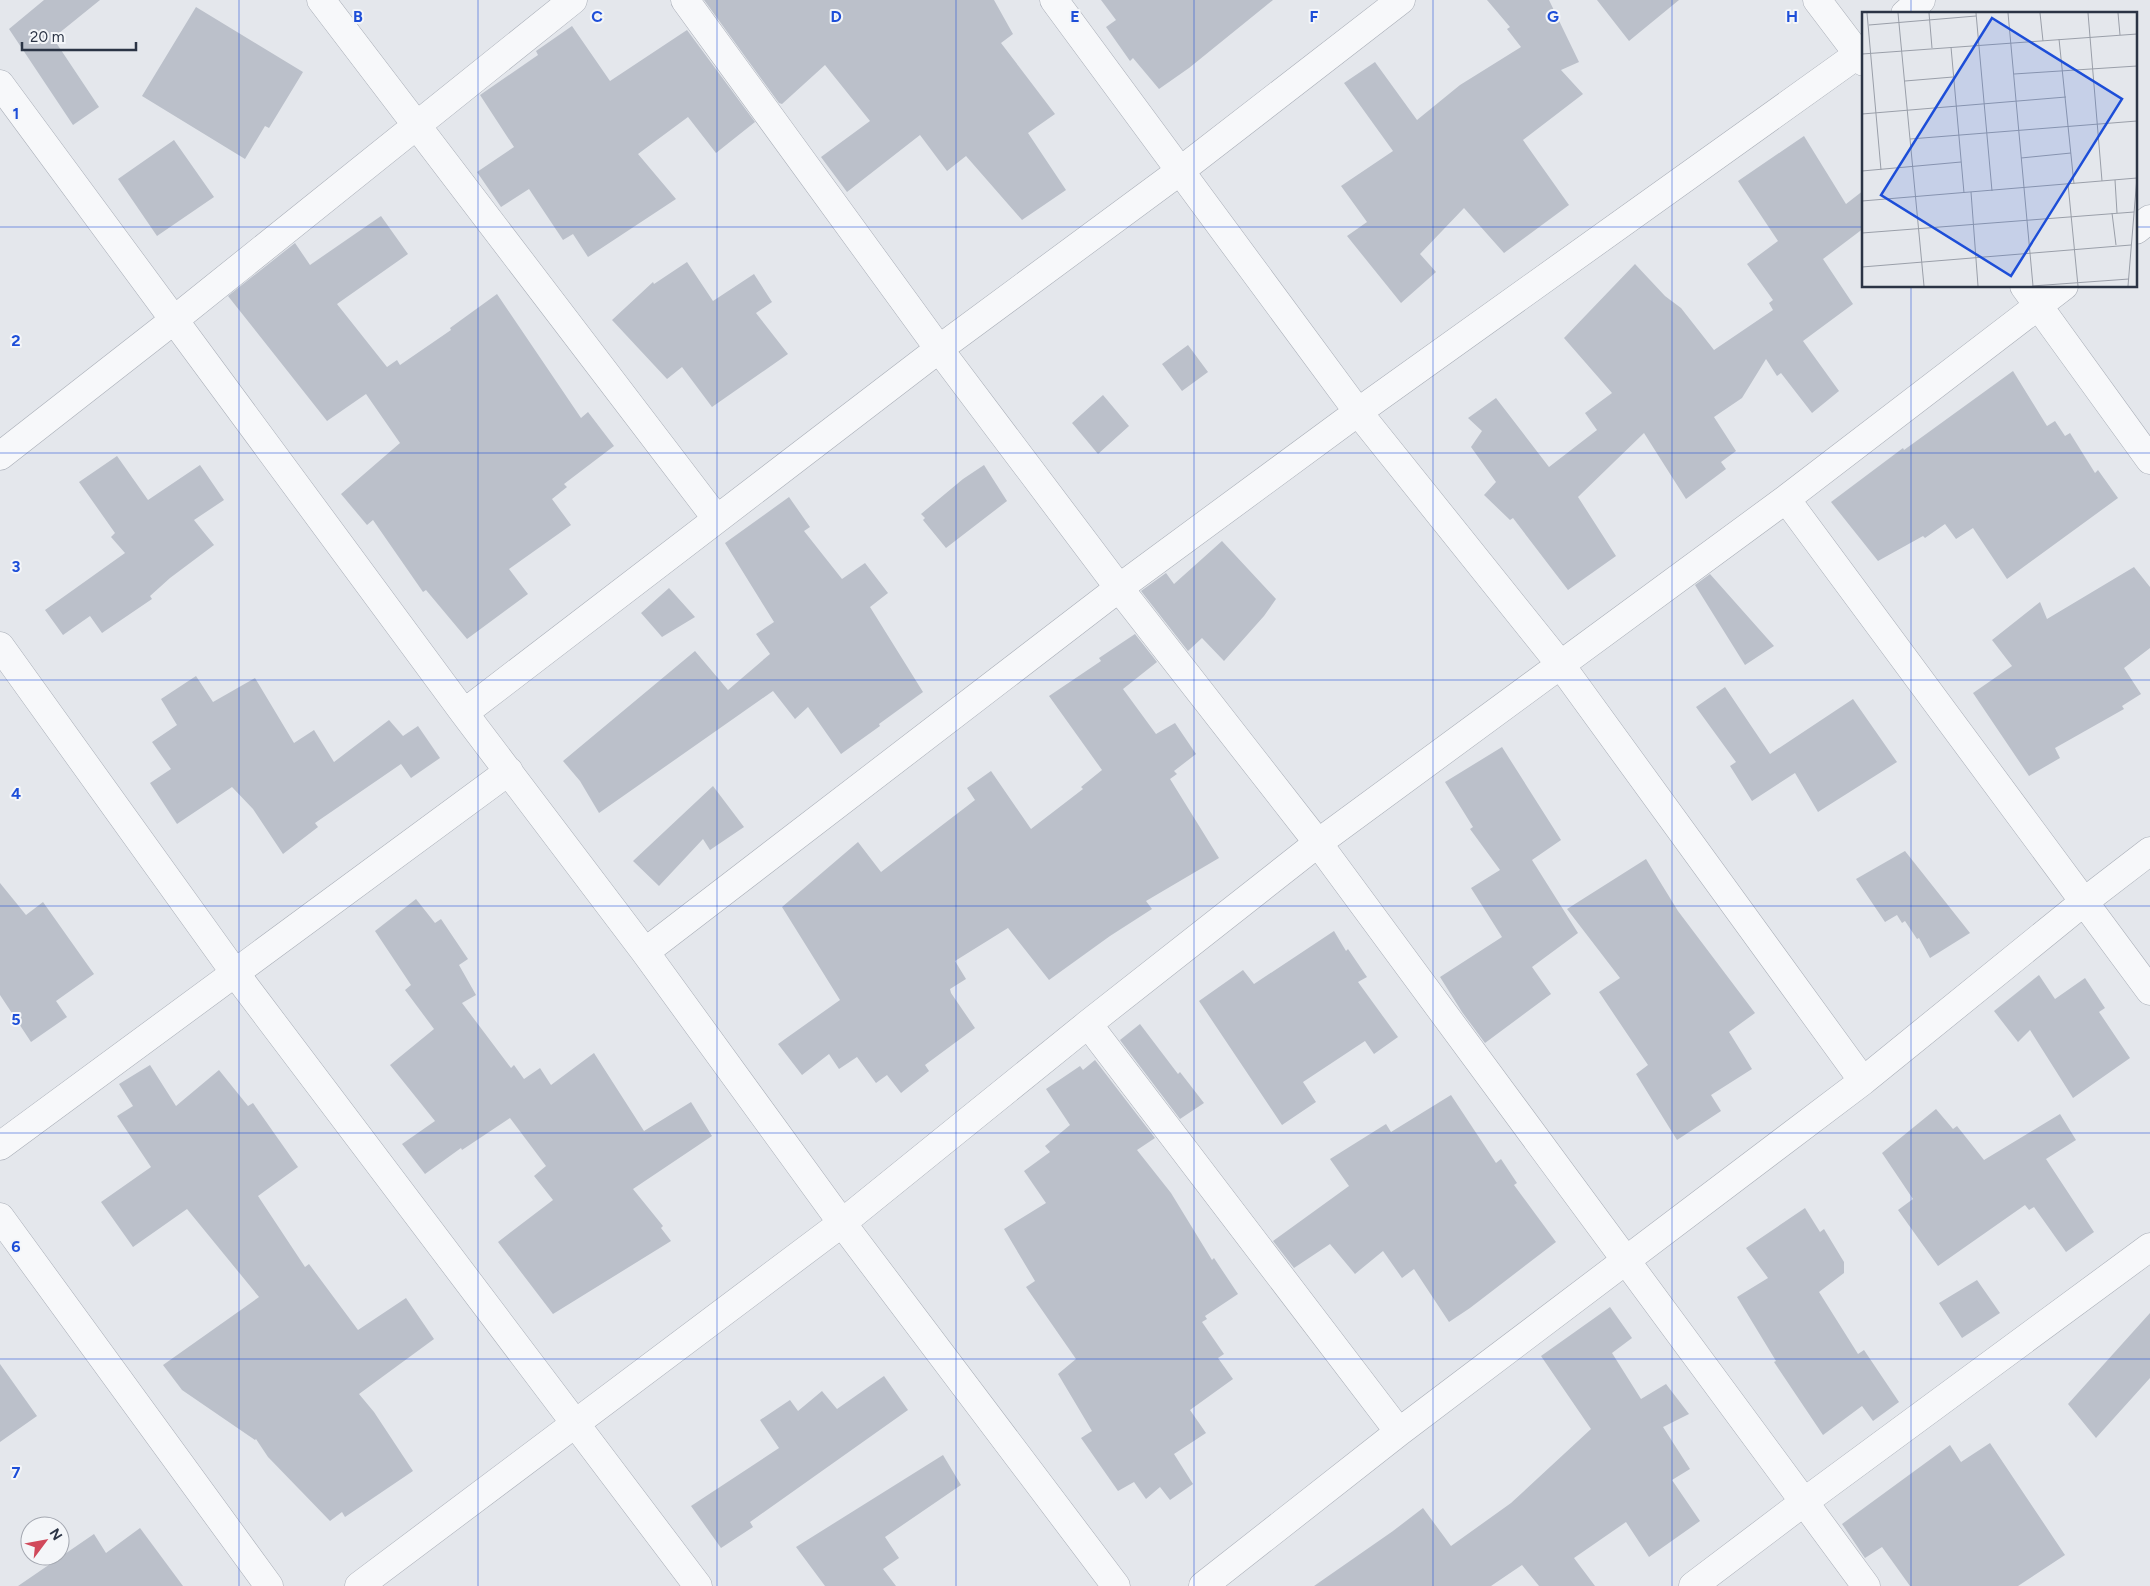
<svg xmlns="http://www.w3.org/2000/svg" width="2150" height="1586" viewBox="0 0 2150 1586" font-family="Figtree,sans-serif">
	<style>
		.building { fill: #bbc0ca }
		.lines { fill: none; stroke-linecap: round; stroke-linejoin: round }
		.minor-casing { stroke: #a9aeb7; stroke-width: 29 }
		.minor { stroke: #f7f8fa; stroke-width: 28 }
		.grid { fill: none; stroke: #1d4ed8; stroke-width: 1; stroke-opacity: 0.55 }
		.inset-road { fill: none; stroke: #9a9fa9; stroke-width: 1 }
		.view { fill: #1d4ed8; fill-opacity: 0.15; stroke: #1d4ed8; stroke-width: 2.5 }
		.inset-edge { fill: none; stroke: #2b3445; stroke-width: 2.5 }
		.grid-label { font-size: 16px; text-anchor: middle; font-weight: bold; fill: #1d4ed8; stroke: #f4f6f9; stroke-width: 4; stroke-linejoin: round; paint-order: stroke }
	</style>
	<rect width="100%" height="100%" fill="#e4e7ec"/>
	<path class="building" d="M44 0H100L53 38 99 107 73 125 9 29Z
		M704 0H994L1013 34 1001 43 1055 114 1028 133 1066 190 1022 220 966 156 947 171 920 135 847 192 821 157 870 121 825 65 782 104 779 103Z
		M1101 0H1273L1189 68 1159 89 1133 58 1130 61 1106 27 1116 20Z
		M1487 0H1549L1579 62 1561 70 1583 94 1523 140 1569 205 1504 253 1464 208 1420 254 1436 272 1401 303 1347 236 1367 222 1341 186 1393 151 1344 83 1375 62 1417 120 1460 85 1521 47 1507 29 1510 27Z
		M1597 0H1679L1629 41Z
		M196 7 303 72 269 128 265 126 245 159 142 96Z
		M572 26 610 81 687 30 755 122 716 153 688 117 638 154 676 199 588 257 573 234 563 240 529 189 501 207 477 172 514 147 480 95 538 55 536 51Z
		M1804 136 1846 204 1864 190V228L1823 259 1853 304 1803 341 1839 391 1812 413 1781 373 1777 376 1766 359 1742 398 1714 417 1736 451 1721 462 1726 469 1686 499 1644 433 1578 497 1616 556 1568 590 1513 518 1510 520 1484 495 1496 482 1471 447 1482 431 1468 418 1496 398 1549 467 1597 430 1585 413 1612 393 1564 338 1635 264 1665 296 1681 308 1714 350 1773 310 1769 303 1773 300 1747 264 1778 241 1738 181Z
		M174 140 214 197 157 236 118 179Z
		M381 216 408 254 337 304 387 367 397 360 400 365 451 330 450 328 497 294 581 418 588 412 614 446 564 484 567 487 552 499 571 525 509 569 528 594 467 639 426 590 423 592 373 520 367 525 341 494 400 443 366 394 327 421 228 296 295 243 310 265Z
		M687 262 713 301 754 274 772 302 756 313 788 354 712 407 682 367 667 379 612 320 653 282 654 284Z
		M1188 345 1208 372 1182 391 1162 364Z
		M2013 371 2047 426 2055 421 2065 436 2070 433 2095 473 2098 470 2118 498 2007 579 1973 528 1956 539 1945 524 1925 538 1923 536 1878 561 1831 502 1903 448 1904 450Z
		M1103 395 1129 426 1098 454 1072 423Z
		M117 456 148 500 200 465 224 500 194 520 214 545 170 578 150 596 152 599 102 633 90 616 63 635 45 610 125 553 111 537 115 533 79 482Z
		M984 465 1007 501 946 548 923 520 925 518 921 514 963 479Z
		M789 497 810 527 804 531 842 579 865 563 888 593 870 607 923 692 879 724 880 726 841 754 808 707 795 719 773 691 599 813 580 781 563 761 695 651 728 690 770 654 756 634 774 622 725 543Z
		M1222 541 1276 599 1264 616 1224 661 1202 638 1188 651 1141 591 1166 573 1174 584Z
		M2134 567 2150 587V648L2124 668 2141 694 2122 706 2124 709 2055 748 2060 758 2029 776 1973 693 2012 666 1992 640 2040 602 2047 619Z
		M1710 574 1774 646 1745 665 1695 585Z
		M669 588 695 617 662 637 641 613Z
		M1135 634 1157 662 1123 689 1156 734 1175 723 1196 754 1174 771 1177 774 1170 779 1219 858 1146 901 1152 909 1110 936 1049 980 1008 928 955 961 966 979 950 989 951 993 975 1028 925 1065 929 1071 901 1093 887 1075 876 1083 857 1057 839 1069 829 1054 802 1075 778 1044 840 1000 782 907 858 842 881 872 975 800 967 788 991 771 1031 829 1083 789 1081 787 1102 770 1049 696 1101 661 1099 658Z
		M196 676 213 702 255 678 294 743 314 730 334 762 389 720 403 736 418 726 440 758 411 778 401 764 315 823 318 827 283 854 253 809 232 787 177 824 150 783 171 769 152 742 177 725 161 699Z
		M1725 687 1770 754 1853 699 1897 762 1818 812 1795 773 1752 801 1730 766 1736 762 1696 707Z
		M1502 747 1561 840 1532 860 1578 933 1532 967 1551 994 1485 1043 1462 1012 1440 977 1502 937 1471 888 1500 870 1470 829 1473 827 1445 782Z
		M713 786 744 827 710 850 703 839 659 886 633 861Z
		M1905 851 1970 933 1930 958 1919 938 1917 939 1905 921 1902 923 1897 915 1885 922 1856 879Z
		M1646 859 1678 911 1755 1013 1729 1032 1752 1069 1711 1095 1721 1111 1677 1140 1636 1074 1648 1065 1599 992 1620 978 1567 909Z
		M0 883 26 915 43 902 94 974 56 1001 67 1017 31 1042 0 995Z
		M416 899 435 923 441 919 468 959 459 965 476 995 462 1003 511 1068 514 1065 524 1079 540 1068 551 1085 594 1053 644 1131 691 1102 712 1136 633 1189 663 1226 661 1228 671 1241 553 1314 498 1242 553 1200 534 1176 546 1166 510 1118 462 1150 461 1148 425 1174 402 1144 435 1121 390 1065 434 1029 405 990 411 985 375 931Z
		M1334 931 1346 951 1348 949 1367 977 1358 982 1398 1037 1374 1054 1365 1041 1303 1082 1316 1102 1282 1125 1199 1001 1243 970 1254 984Z
		M2039 975 2055 999 2085 978 2105 1008 2099 1012 2130 1058 2073 1098 2030 1030 2018 1042 1994 1011Z
		M1140 1024 1178 1074 1180 1072 1204 1103 1180 1119 1120 1040Z
		M1095 1060 1155 1138 1137 1150 1171 1193 1212 1260 1214 1258 1238 1294 1205 1316 1207 1319 1202 1322 1224 1354 1218 1358 1233 1379 1190 1410 1206 1433 1174 1454 1193 1484 1170 1500 1160 1487 1146 1499 1134 1482 1118 1491 1081 1438 1092 1431 1058 1374 1076 1359 1026 1287 1035 1281 1004 1229 1046 1203 1024 1171 1050 1152 1045 1146 1070 1125 1046 1089 1080 1066 1083 1070Z
		M150 1065 176 1106 219 1070 248 1106 253 1103 298 1167 258 1196 305 1267 309 1264 358 1330 406 1298 434 1339 359 1394 374 1412 413 1471 345 1517 342 1512 330 1521 268 1457 256 1439 255 1440 182 1390 163 1365 259 1297 187 1209 133 1247 101 1202 151 1167 117 1116 133 1106 119 1084Z
		M1451 1095 1496 1163 1501 1159 1517 1183 1514 1185 1556 1242 1470 1308 1449 1322 1414 1269 1402 1278 1383 1251 1355 1274 1330 1244 1294 1268 1273 1241 1349 1186 1330 1159 1386 1124 1391 1132Z
		M1936 1109 1953 1129 1957 1126 1984 1160 2060 1114 2076 1140 2046 1159 2094 1232 2066 1252 2034 1207 2029 1210 2025 1205 1938 1266 1898 1210 1913 1199 1882 1153Z
		M1805 1208 1820 1232 1824 1229 1844 1262V1273L1819 1292 1858 1354 1864 1350 1899 1402 1873 1421 1862 1406 1823 1435 1774 1362 1776 1361 1737 1297 1768 1278 1746 1248Z
		M1977 1280 2000 1313 1962 1338 1939 1303Z
		M1610 1307 1632 1338 1612 1353 1641 1399 1666 1384 1689 1414 1663 1427 1690 1469 1672 1480 1700 1521 1649 1557 1626 1522 1574 1558 1595 1586H1539L1522 1565 1491 1586H1314L1393 1531 1423 1508 1451 1546 1511 1503 1591 1429 1541 1356Z
		M2150 1313V1378L2096 1438 2068 1404Z
		M0 1364 37 1416 0 1442Z
		M884 1376 908 1410 750 1522 753 1527 721 1548 691 1506 779 1448 760 1420 790 1400 798 1411 822 1391 837 1409Z
		M1990 1443 2065 1555 2018 1586H1910L1882 1547 1865 1558 1842 1524 1950 1445 1961 1462Z
		M943 1455 961 1485 885 1537 899 1558 883 1569 896 1586H825L796 1547Z
		M140 1528 183 1586H18L94 1534 106 1553Z"/>
	<g class="lines">
		<defs>
			<path id="minor" d="M321 0 716 518
				M685 0 939 349 1119 588 1318 843 1866 1586
				M1054 0 1358 412 1560 664 1863 1081
				M1817 0 1864 62
				M1905 14 1921 0
				M0 84 464 713 645 952 842 1223 1116 1586
				M2136 230 2150 219
				M2024 286 2150 460
				M0 456 174 320 573 0
				M1786 499 2150 991
				M0 646 235 973 698 1586
				M464 713 939 349 1180 171 1401 0
				M645 952 1119 588 1358 412 1864 50
				M1088 1024 1399 1432
				M0 1146 509 771
				M0 1217 269 1586
				M359 1586 842 1223 1088 1024 1318 843 1786 499 2064 286
				M1203 1586 1399 1432 1863 1081 2085 901 2150 851
				M1693 1586 1804 1502 2150 1247"/>
		</defs>
		<use href="#minor" class="minor-casing"/>
		<use href="#minor" class="minor"/>
	</g>
	<path class="grid" d="M239 0V1586M478 0V1586M717 0V1586M956 0V1586M1194 0V1586M1433 0V1586M1672 0V1586M1911 0V14M0 227H1864M2136 227H2150M1911 286V1586M0 453H2150M0 680H2150M0 906H2150M0 1133H2150M0 1359H2150"/>
	<g transform="translate(1862 12)">
		<rect width="275" height="275" fill="#e4e7ec"/>
		<path class="inset-road" d="M5 1 19 158M36 1 62 274M67 1 70 36M114 1 130 179M146 1 171 274M178 1 181 29M226 1 240 169M256 1 258 23M7 13 114 4M197 27 212 172M89 35 102 181M0 42 275 22M152 62 275 54M43 69 91 65M0 102 204 85M48 127 275 109M159 146 209 141M0 159 99 150M253 168 255 201M206 172 216 274M109 180 116 274M0 189 275 166M250 201 254 233M0 221 272 200M0 255 269 233M170 274 267 267M266 274 275 165"/>
		<path class="view" d="M130 6 260 87 149 264 19 183Z"/>
		<rect width="275" height="275" class="inset-edge"/>
	</g>
	<g class="grid-label">
		<text x="358" y="22">B</text>
		<text x="597" y="22">C</text>
		<text x="836" y="22">D</text>
		<text x="1075" y="22">E</text>
		<text x="1314" y="22">F</text>
		<text x="1553" y="22">G</text>
		<text x="1792" y="22">H</text>
		<text x="16" y="119">1</text>
		<text x="16" y="346">2</text>
		<text x="16" y="572">3</text>
		<text x="16" y="799">4</text>
		<text x="16" y="1025">5</text>
		<text x="16" y="1252">6</text>
		<text x="16" y="1478">7</text>
	</g>
	<g transform="translate(45 1541) rotate(58)"><circle r="24" fill="#f4f6f9" stroke="#a4a8b1"/>
	<path d="M0-4L9 19L0 12L-9 19Z" fill="#d1495b"/>
	<text y="-8" font-size="14" font-weight="bold" text-anchor="middle" fill="#2b3445">N</text>
	</g>
	<path d="M22 42v8h114v-8" fill="none" stroke="#2b3445" stroke-width="2.5"/>
	<text x="30" y="42" font-size="15" fill="#2b3445" stroke="#f4f6f9" stroke-width="4" paint-order="stroke">20 m</text>
</svg>
